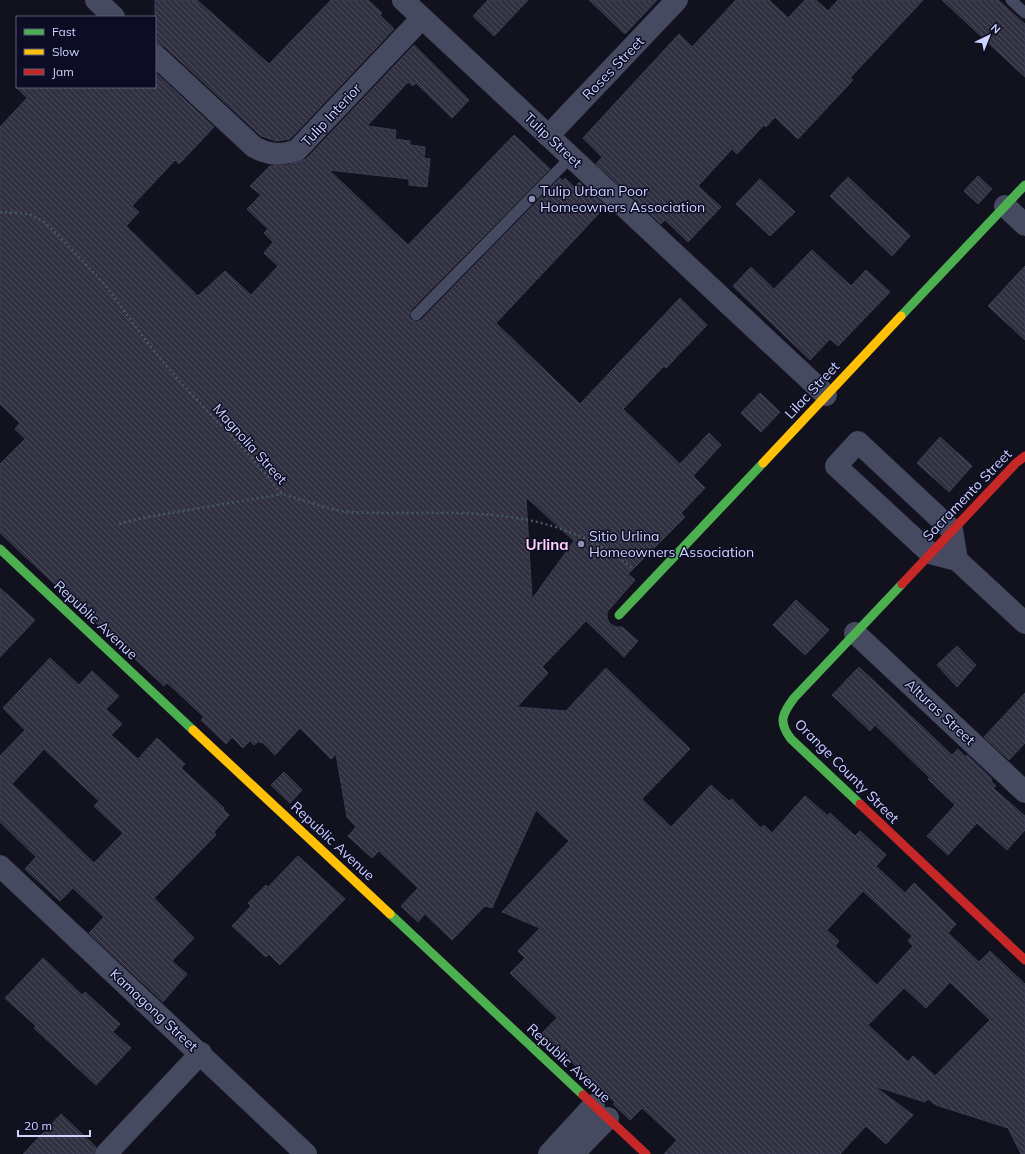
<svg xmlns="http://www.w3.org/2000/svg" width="1025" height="1154" viewBox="0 0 1025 1154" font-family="Mulish,sans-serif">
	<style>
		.building { fill: url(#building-back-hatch); stroke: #3b3d53; fill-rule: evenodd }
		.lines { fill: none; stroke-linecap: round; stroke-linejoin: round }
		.path { stroke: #435961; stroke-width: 2.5; stroke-dasharray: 2 3; stroke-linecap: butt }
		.lane { stroke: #454a60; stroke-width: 11 }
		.street { stroke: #454a60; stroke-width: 22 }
		.fast { stroke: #4caf50; stroke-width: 9 }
		.slow { stroke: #ffc107; stroke-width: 9 }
		.jam { stroke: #c62828; stroke-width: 9 }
		.poi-dot { fill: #8d90b0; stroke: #0c0d24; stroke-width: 1.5 }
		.labels { text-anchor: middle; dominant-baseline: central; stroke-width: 3; stroke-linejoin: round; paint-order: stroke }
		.street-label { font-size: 14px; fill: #cfd4ff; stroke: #0c0d24 }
		.poi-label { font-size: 14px; fill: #cfd4ff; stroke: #0c0d24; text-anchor: start }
		.neighbourhood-label { font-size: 15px; font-weight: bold; fill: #ffd1f8; stroke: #0c0d24 }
	</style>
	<defs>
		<pattern id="building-back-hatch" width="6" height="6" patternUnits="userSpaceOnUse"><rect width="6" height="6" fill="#303041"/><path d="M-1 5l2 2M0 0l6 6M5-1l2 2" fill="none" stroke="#4d4d5e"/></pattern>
	</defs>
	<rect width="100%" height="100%" fill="#12121e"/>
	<path class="building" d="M155 0H197L269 64 331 0H368L382 13 380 15 394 29 290 139 276 141 261 136 164 46 155 43Z
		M488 0H528L494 36 473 16Z
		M589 0H657L625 34Z
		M736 0H769L788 18 805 0H816L828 11 838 0H923L850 78 853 80 798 139 775 117 766 127 764 125 737 154 732 149 698 186 721 207 688 242 665 220 661 224 596 164 602 157 583 138 679 34 692 47Z
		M942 0H998L1025 24V77Z
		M414 45 469 100 452 118 416 83 413 86 408 82 367 126 396 130 395 139 410 141V145L425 147 424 158 430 159 427 187 409 185V179L329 170 408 245 514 135 550 169 411 310 409 316 411 320 417 322 421 320 560 178 563 181 565 178 574 187 579 182 606 206 496 323 580 404 680 298 707 325 666 368 664 366 623 409 680 464 709 433 721 445 693 476 705 488 681 513 685 517 628 574 635 580 607 612V618L610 624 616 627H622L638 641 624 657 586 621 542 667 548 673 517 707 566 711 606 668 690 749 642 799 671 827 711 785 729 801 732 799 761 828 764 825 772 833 805 796 828 816 830 813 855 836 860 831 886 855 876 866 905 893 914 883 956 924 948 933 979 962 990 951 1025 984V1154H1021L1008 1128 936 1105 928 1099 925 1102 874 1086 913 1115 886 1144 866 1126 840 1154H664L677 1140 642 1108 630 1120 613 1104 615 1102 541 1034 557 1018 510 973 525 958 518 951 540 928 502 912 569 841 536 810 492 908 485 906 452 940 425 914 418 922 401 906 418 888 379 851 372 858 348 836 356 827 347 817 336 754 331 759 300 728 275 755 262 742 261 743 259 741 254 745 250 741 243 748 232 737 226 744 201 720 204 717 175 690 167 683 164 686 0 533V464L25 439 15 429 20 423 0 404V127L27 98 16 87H155V72L214 127 179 164 175 160 132 206 139 212 126 226 198 296 225 271 251 295 278 266 264 253 273 242 264 233 268 229 247 209 261 195 250 186 270 166 288 165 306 159ZM526 497 574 541 532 599ZM863 891 912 936 908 941 913 946 877 985 835 946 839 941 827 930ZM950 982 990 1020 935 1076 913 1056 908 1062 868 1025 904 988 926 1008Z
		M978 176 992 189 978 204 964 191Z
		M848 177 910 236 892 256 830 196Z
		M760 179 795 212 770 236 736 204Z
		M812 250 851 286 866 270 890 292 838 346 830 339 810 360 733 286 751 267 774 289Z
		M1025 266V340L988 306Z
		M760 393 780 412 761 432 741 413Z
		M940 437 972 466 949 492 917 463Z
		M0 588 35 620 0 657Z
		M796 600 829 630 805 655 773 625Z
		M957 646 976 665 957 687 937 665Z
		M50 658 79 685 92 671 119 696 106 709 122 724 111 735 138 759 157 738 185 764 181 768 224 808 223 809 229 815 214 832 216 835 154 898 194 938 172 961 187 974 163 1002 89 933 104 917 73 888 60 901 25 869 36 857 0 822V756L25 730 3 708ZM44 749 99 801 94 806 123 833 94 863 12 784Z
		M859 667 952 755 958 749 966 757 967 755 992 779 991 781 996 786 993 788 1025 816V830L1007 850 977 823 948 855 927 836 955 805 928 779 930 778 875 725 870 731 832 695Z
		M1025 693V743L1009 760 984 737Z
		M284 772 302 790 290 803 271 785Z
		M298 856 345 899 280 965 269 954 266 957 232 926 251 906 248 903 266 885 268 887Z
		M43 958 82 995 85 992 120 1024 113 1032 131 1048 96 1085 34 1028 36 1026 5 998Z
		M61 1114 96 1147 94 1154H23Z"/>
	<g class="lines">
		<path class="path" d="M0 212 29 214 44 222 60 237 106 286 146 341 179 381 249 455 282 494 335 510 347 512C452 517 542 497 632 568
			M119 524 142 518 282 494"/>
		<path class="lane" d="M1011 0 1025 13
			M416 315 571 157"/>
		<path class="street" d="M96 0 114 17
			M403 0 826 395
			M155 55 254 147C270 155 280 156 297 150L422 18
			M548 136 677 0
			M1005 206 1025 225
			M957 560 952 530 858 442 836 466 930 553 957 560 1025 623
			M855 633 1025 792
			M0 866 306 1154
			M106 1154 201 1053
			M549 1154 594 1105
			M573 1154 608 1118"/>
		<path class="fast" d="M901 316 1025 185
			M0 549 193 730
			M619 615 763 463
			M860 804 791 739C778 722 782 714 794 698L902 584
			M390 914 583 1095"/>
		<path class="slow" d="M763 463 901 316
			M193 730 390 914"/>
		<path class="jam" d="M902 584 1016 463 1025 456
			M860 804 1025 960
			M583 1095 646 1154"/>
	</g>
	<g class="poi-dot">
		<circle cx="532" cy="199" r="4"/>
		<circle cx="581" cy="544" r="4"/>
	</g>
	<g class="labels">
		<g class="street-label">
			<text transform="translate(613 68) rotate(-46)">Roses Street</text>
			<text transform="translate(331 115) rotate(-47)">Tulip Interior</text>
			<text transform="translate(553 140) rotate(43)">Tulip Street</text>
			<text transform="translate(812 390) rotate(-47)">Lilac Street</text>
			<text transform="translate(250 444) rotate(48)">Magnolia Street</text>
			<text transform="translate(967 495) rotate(-46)">Sacramento Street</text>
			<text transform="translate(96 620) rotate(43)">Republic Avenue</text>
			<text transform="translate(940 712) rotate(43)">Alturas Street</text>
			<text transform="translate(847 771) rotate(45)">Orange County Street</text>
			<text transform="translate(333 841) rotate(43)">Republic Avenue</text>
			<text transform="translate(154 1010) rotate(43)">Kamagong Street</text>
			<text transform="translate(569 1063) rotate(43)">Republic Avenue</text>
		</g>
		<g class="poi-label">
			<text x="540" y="191">Tulip Urban Poor<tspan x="540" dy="16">Homeowners Association</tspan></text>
			<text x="589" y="536">Sitio Urlina<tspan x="589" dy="16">Homeowners Association</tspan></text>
		</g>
		<g class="neighbourhood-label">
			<text x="547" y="544">Urlina</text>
		</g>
	</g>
	<rect x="16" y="16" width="140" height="72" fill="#0c0d24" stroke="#5a5d7c"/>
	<rect x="24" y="29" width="20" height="6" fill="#4caf50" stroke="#5a5d7c"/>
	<text x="52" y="36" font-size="12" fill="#cfd4ff">Fast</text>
	<rect x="24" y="49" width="20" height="6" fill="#ffc107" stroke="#5a5d7c"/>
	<text x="52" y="56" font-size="12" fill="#cfd4ff">Slow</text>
	<rect x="24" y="69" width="20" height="6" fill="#c62828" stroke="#5a5d7c"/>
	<text x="52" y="76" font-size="12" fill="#cfd4ff">Jam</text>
	<g transform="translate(989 36) rotate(43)" stroke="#0c0d24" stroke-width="3" paint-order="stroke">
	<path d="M0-3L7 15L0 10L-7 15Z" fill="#cfd4ff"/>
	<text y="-6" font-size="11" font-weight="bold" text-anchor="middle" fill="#cfd4ff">N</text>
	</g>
	<path d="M18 1130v6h72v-6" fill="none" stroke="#cfd4ff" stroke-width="2"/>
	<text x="24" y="1130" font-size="12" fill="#cfd4ff" stroke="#0c0d24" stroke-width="3" paint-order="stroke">20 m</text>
</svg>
